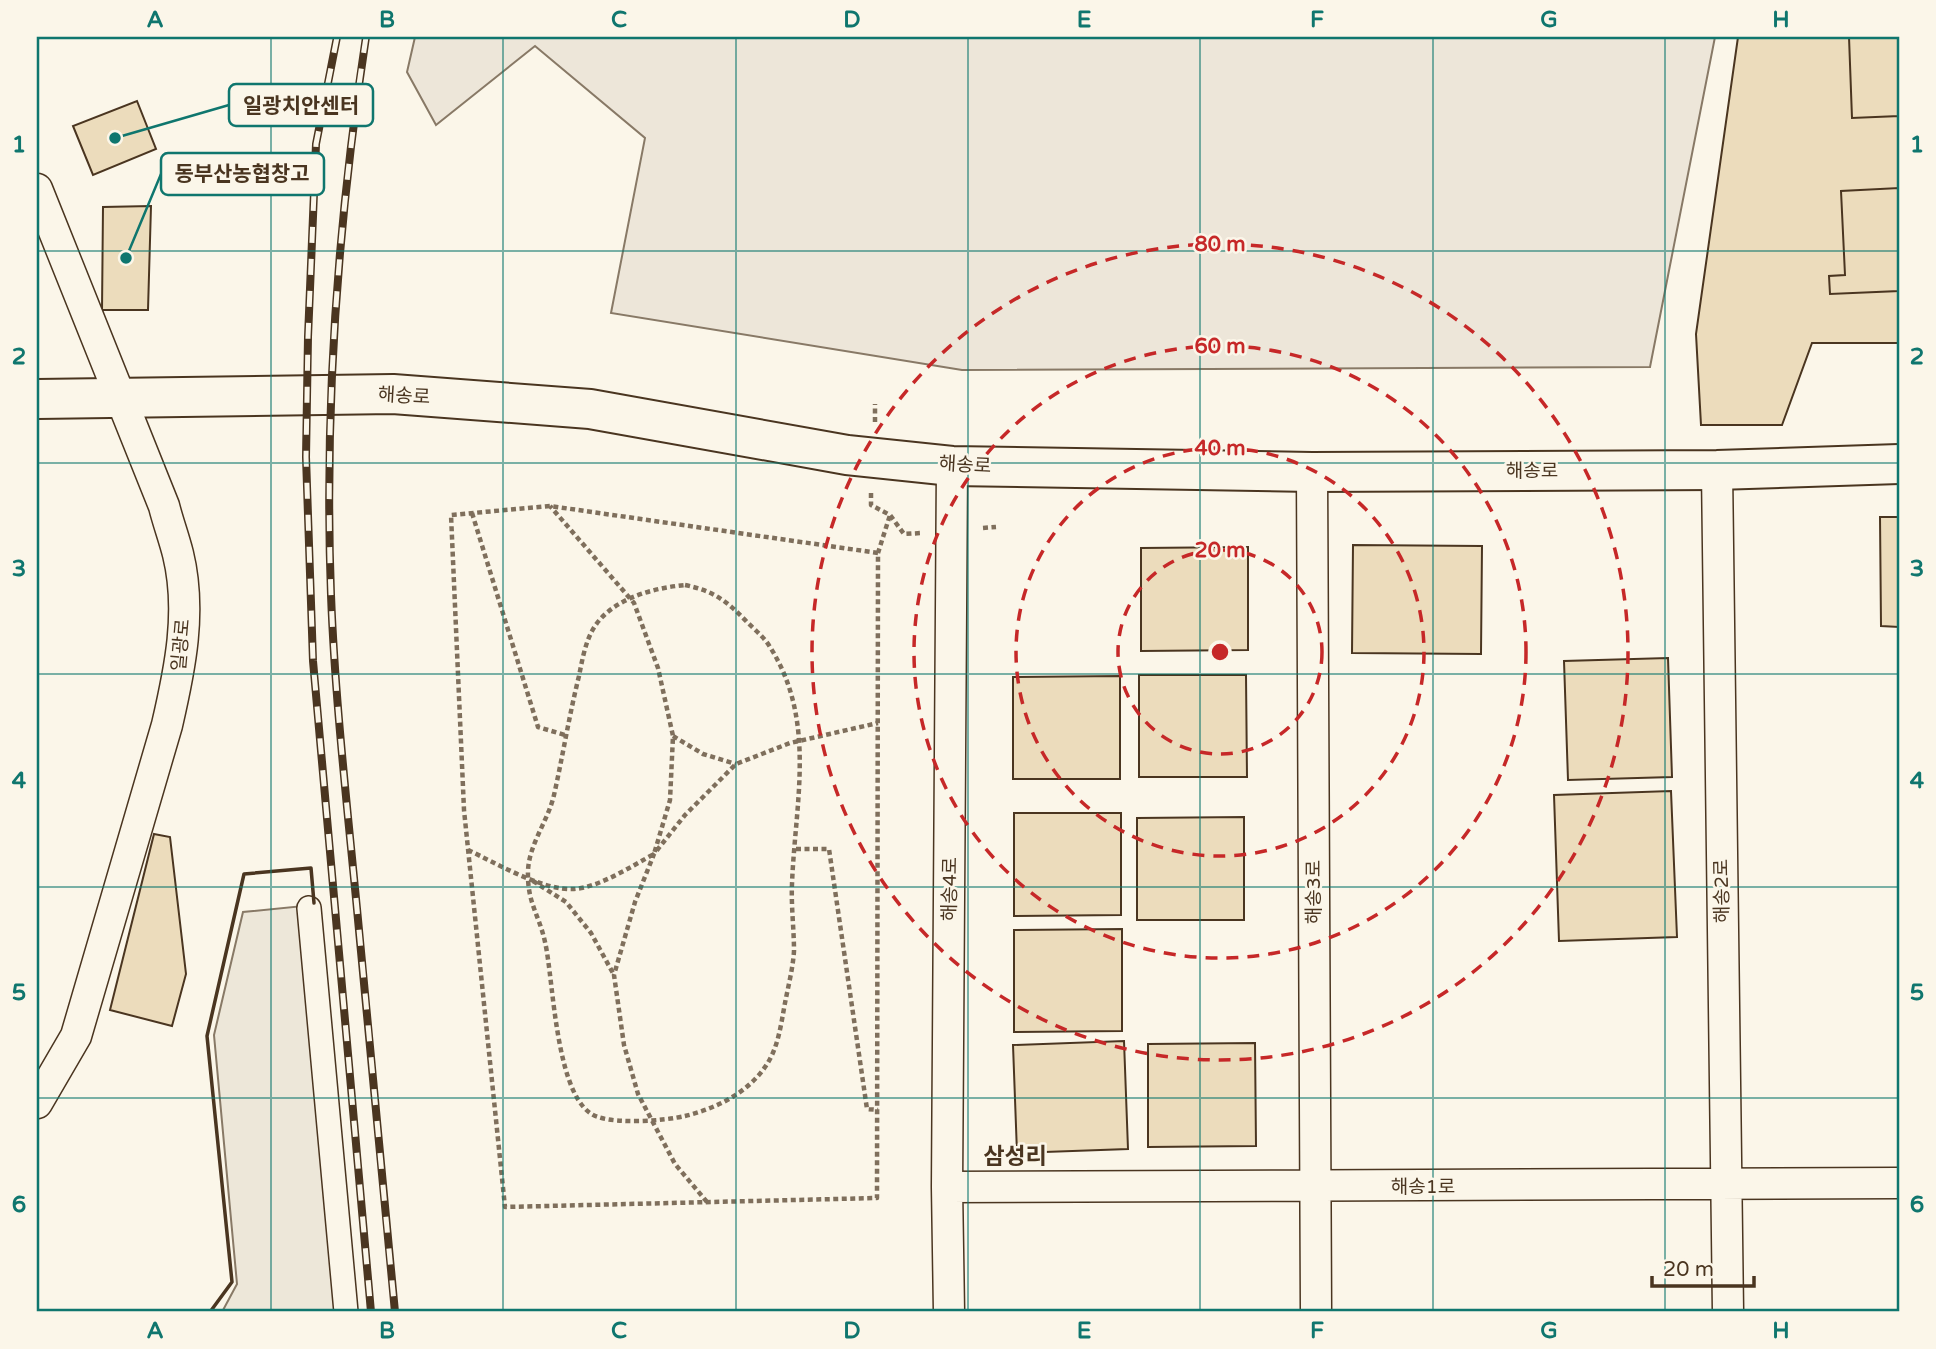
<svg xmlns="http://www.w3.org/2000/svg" width="1936" height="1349" viewBox="0 0 1936 1349" font-family="'Varela Round','Noto Sans KR',sans-serif">
	<style>
		.green { fill: #ede6d9; stroke: #887966; stroke-width: 2 }
		.parking { fill: #ede7d9; stroke: #887966; stroke-width: 2 }
		.building { fill: #ecdcbc; stroke: #4a3520; stroke-width: 2 }
		.lines { fill: none; stroke-linecap: round; stroke-linejoin: round }
		.pedestrian-casing { stroke: #4a3520; stroke-width: 26 }
		.minor-casing { stroke: #4a3520; stroke-width: 33 }
		.tertiary-casing { stroke: #4a3520; stroke-width: 42 }
		.path { stroke: #7f6f5c; stroke-width: 4.5; stroke-dasharray: 5 3.5; stroke-linecap: butt }
		.pedestrian { stroke: #fbf6e9; stroke-width: 23 }
		.minor { stroke: #fbf6e9; stroke-width: 30 }
		.tertiary { stroke: #fbf6e9; stroke-width: 38 }
		.rail-casing { stroke: #4a3520; stroke-width: 8 }
		.rail { stroke: #fbf6e9; stroke-width: 5; stroke-dasharray: 16; stroke-linecap: butt }
		.path-bridge { stroke: #7f6f5c; stroke-width: 4.5; stroke-dasharray: 5 3.5; stroke-linecap: butt }
		.wall { stroke: #4a3520; stroke-width: 3.5 }
		.grid { fill: none; stroke: #0f766e; stroke-width: 2; stroke-opacity: 0.55 }
		.ring { fill: none; stroke: #c62828; stroke-width: 3.5; stroke-dasharray: 12 9 }
		.labels { text-anchor: middle; dominant-baseline: central; stroke-width: 5; stroke-linejoin: round; paint-order: stroke }
		.street-label { font-size: 19px; fill: #4a3520; stroke: #fbf6e9 }
		.quarter-label { font-size: 23px; font-weight: bold; fill: #4a3520; stroke: #fbf6e9 }
		.centre { fill: #c62828; stroke: #fbf6e9; stroke-width: 3.5 }
		.ring-label { font-size: 21px; text-anchor: middle; font-weight: bold; fill: #c62828; stroke: #fbf6e9; stroke-width: 5; stroke-linejoin: round; paint-order: stroke }
		.leader { fill: none; stroke: #0f766e; stroke-width: 2.5 }
		.callout-dot { fill: #0f766e; stroke: #fbf6e9; stroke-width: 2.5 }
		.callout { fill: #fbf6e9; stroke: #0f766e; stroke-width: 2.5 }
		.callout-label { font-size: 21px; text-anchor: middle; font-weight: bold; fill: #4a3520 }
		.neatline { fill: none; stroke: #0f766e; stroke-width: 2.5 }
		.grid-label { font-size: 23px; text-anchor: middle; font-weight: bold; fill: #0f766e }
	</style>
	<rect width="100%" height="100%" fill="#fbf6e9"/>
	<path class="green" d="M415 37H1715L1650 367 962 370 611 313 645 138 535 46 436 125 407 72Z"/>
	<path class="parking" d="M303 906 342 1312H222L237 1284 214 1035 243 912Z"/>
	<path class="building" d="M1738 37H1899V343H1812L1782 425H1701L1696 334Z
		M1849 37H1899V116L1852 118Z
		M137 101 156 149 93 175 73 126Z
		M1899 188V291L1830 294 1829 276 1845 275 1841 191Z
		M151 206 148 310H102L103 207Z
		M1880 517H1899V627L1881 626Z
		M1353 545 1482 546 1481 654 1352 653Z
		M1248 547V650L1141 651V548Z
		M1668 658 1672 777 1568 780 1564 661Z
		M1139 675H1246L1247 777H1139Z
		M1120 676V779H1013V677Z
		M1671 791 1677 937 1559 941 1554 795Z
		M1014 813H1121V915L1014 916Z
		M1244 817V920H1137V818Z
		M154 834 170 837 186 974 172 1026 110 1010Z
		M1122 929V1031L1014 1032V930Z
		M1124 1041 1128 1149 1017 1153 1013 1045Z
		M1255 1043 1256 1146 1148 1147V1044Z"/>
	<g class="lines">
		<defs>
			<path id="pedestrian" d="M309 908 346 1312"/>
			<path id="minor" d="M37 189 164 506C168 522 174 538 178 554 192 611 180 669 167 725L76 1036 37 1103
				M1717 470 1728 1312
				M1312 472 1316 1312
				M947 1187 1899 1183
				M949 1312 947 1187 952 466"/>
			<path id="tertiary" d="M37 399 393 394 590 409 847 455 952 466 1312 472 1717 470 1899 464"/>
		</defs>
		<use href="#pedestrian" class="pedestrian-casing"/>
		<use href="#minor" class="minor-casing"/>
		<use href="#tertiary" class="tertiary-casing"/>
		<path class="path" d="M875 422V404
			M871 493V505L890 515 904 534 922 533
			M472 513 538 727 565 735
			M983 528 996 527
			M878 553 550 506 451 515 464 810 505 1207 877 1198 878 553 890 515
			M685 585C714 591 727 601 747 622 755 630 764 637 770 647 817 721 795 803 792 884 791 906 794 929 794 951 793 967 789 983 786 998 782 1017 780 1039 771 1057 755 1089 719 1108 685 1116 663 1121 619 1124 598 1117 555 1104 554 980 545 942 539 914 527 903 528 871 529 844 548 821 554 795 563 755 569 716 579 676 582 661 585 644 592 631 609 599 653 588 685 585Z
			M673 736 703 754 736 764
			M796 849H829L867 1109 878 1110
			M533 881 566 902 591 933 614 975"/>
		<use href="#pedestrian" class="pedestrian"/>
		<use href="#minor" class="minor"/>
		<use href="#tertiary" class="tertiary"/>
		<defs>
			<path id="rail" d="M337 37 316 144 308 337 306 457 313 661 371 1312
				M366 37C338 220 324 409 331 595 335 699 347 804 357 909 370 1043 382 1178 395 1312"/>
		</defs>
		<use href="#rail" class="rail-casing"/>
		<use href="#rail" class="rail"/>
		<path class="path-bridge" d="M468 850C496 863 543 891 574 889 600 887 632 866 654 854L670 800 673 736 658 668 634 603 550 506
			M707 1202 675 1164 638 1094 624 1045 614 975 635 902 654 854 685 815 736 764 790 743 878 723"/>
		<path class="wall" d="M210 1312 232 1282 207 1036 244 874 311 868 314 903"/>
	</g>
	<path class="grid" d="M271 37V1312M503 37V1312M736 37V1312M968 37V1312M1200 37V1312M1433 37V1312M1665 37V1312M37 251H1899M37 463H1899M37 674H1899M37 887H1899M37 1098H1899"/>
	<g class="ring">
		<circle cx="1220" cy="652" r="102"/>
		<circle cx="1220" cy="652" r="204"/>
		<circle cx="1220" cy="652" r="306"/>
		<circle cx="1220" cy="652" r="408"/>
	</g>
	<g class="labels">
		<g class="street-label">
			<text transform="translate(404 396) rotate(3)">해송로</text>
			<text transform="translate(965 465) rotate(3)">해송로</text>
			<text x="1532" y="471">해송로</text>
			<text transform="translate(181 645) rotate(-85)">일광로</text>
			<text transform="translate(950 889) rotate(-89)">해송4로</text>
			<text transform="translate(1722 891) rotate(-91)">해송2로</text>
			<text transform="translate(1314 892) rotate(-90)">해송3로</text>
			<text x="1423" y="1187">해송1로</text>
		</g>
		<g class="quarter-label">
			<text x="1015" y="1157">삼성리</text>
		</g>
	</g>
	<circle cx="1220" cy="652" r="10" class="centre"/>
	<g class="ring-label">
		<text x="1220" y="251">80 m</text>
		<text x="1220" y="353">60 m</text>
		<text x="1220" y="455">40 m</text>
		<text x="1220" y="557">20 m</text>
	</g>
	<path class="leader" d="M115 138L229 105M126 258L161 174"/>
	<g class="callout-dot">
		<circle cx="115" cy="138" r="7"/>
		<circle cx="126" cy="258" r="7"/>
	</g>
	<g class="callout">
		<rect x="229" y="84" width="144" height="42" rx="7"/>
		<rect x="161" y="153" width="163" height="42" rx="7"/>
	</g>
	<g class="callout-label">
		<text x="301" y="113">일광치안센터</text>
		<text x="242" y="181">동부산농협창고</text>
	</g>
	<rect width="1936" height="1349" fill="none" stroke="#fbf6e9" stroke-width="77"/>
	<path d="M1652 1276v10h102v-10" fill="none" stroke="#4a3520" stroke-width="3.5"/>
	<text x="1663" y="1276" font-size="21" fill="#4a3520" stroke="#fbf6e9" stroke-width="5" paint-order="stroke">20 m</text>
	<rect x="38" y="38" width="1860" height="1272" class="neatline"/>
	<g class="grid-label">
		<text x="155" y="27">A</text>
		<text x="387" y="27">B</text>
		<text x="619" y="27">C</text>
		<text x="852" y="27">D</text>
		<text x="1084" y="27">E</text>
		<text x="1317" y="27">F</text>
		<text x="1549" y="27">G</text>
		<text x="1781" y="27">H</text>
		<text x="19" y="152">1</text>
		<text x="1917" y="152">1</text>
		<text x="19" y="364">2</text>
		<text x="1917" y="364">2</text>
		<text x="19" y="576">3</text>
		<text x="1917" y="576">3</text>
		<text x="19" y="788">4</text>
		<text x="1917" y="788">4</text>
		<text x="19" y="1000">5</text>
		<text x="1917" y="1000">5</text>
		<text x="19" y="1212">6</text>
		<text x="1917" y="1212">6</text>
		<text x="155" y="1338">A</text>
		<text x="387" y="1338">B</text>
		<text x="619" y="1338">C</text>
		<text x="852" y="1338">D</text>
		<text x="1084" y="1338">E</text>
		<text x="1317" y="1338">F</text>
		<text x="1549" y="1338">G</text>
		<text x="1781" y="1338">H</text>
	</g>
</svg>
